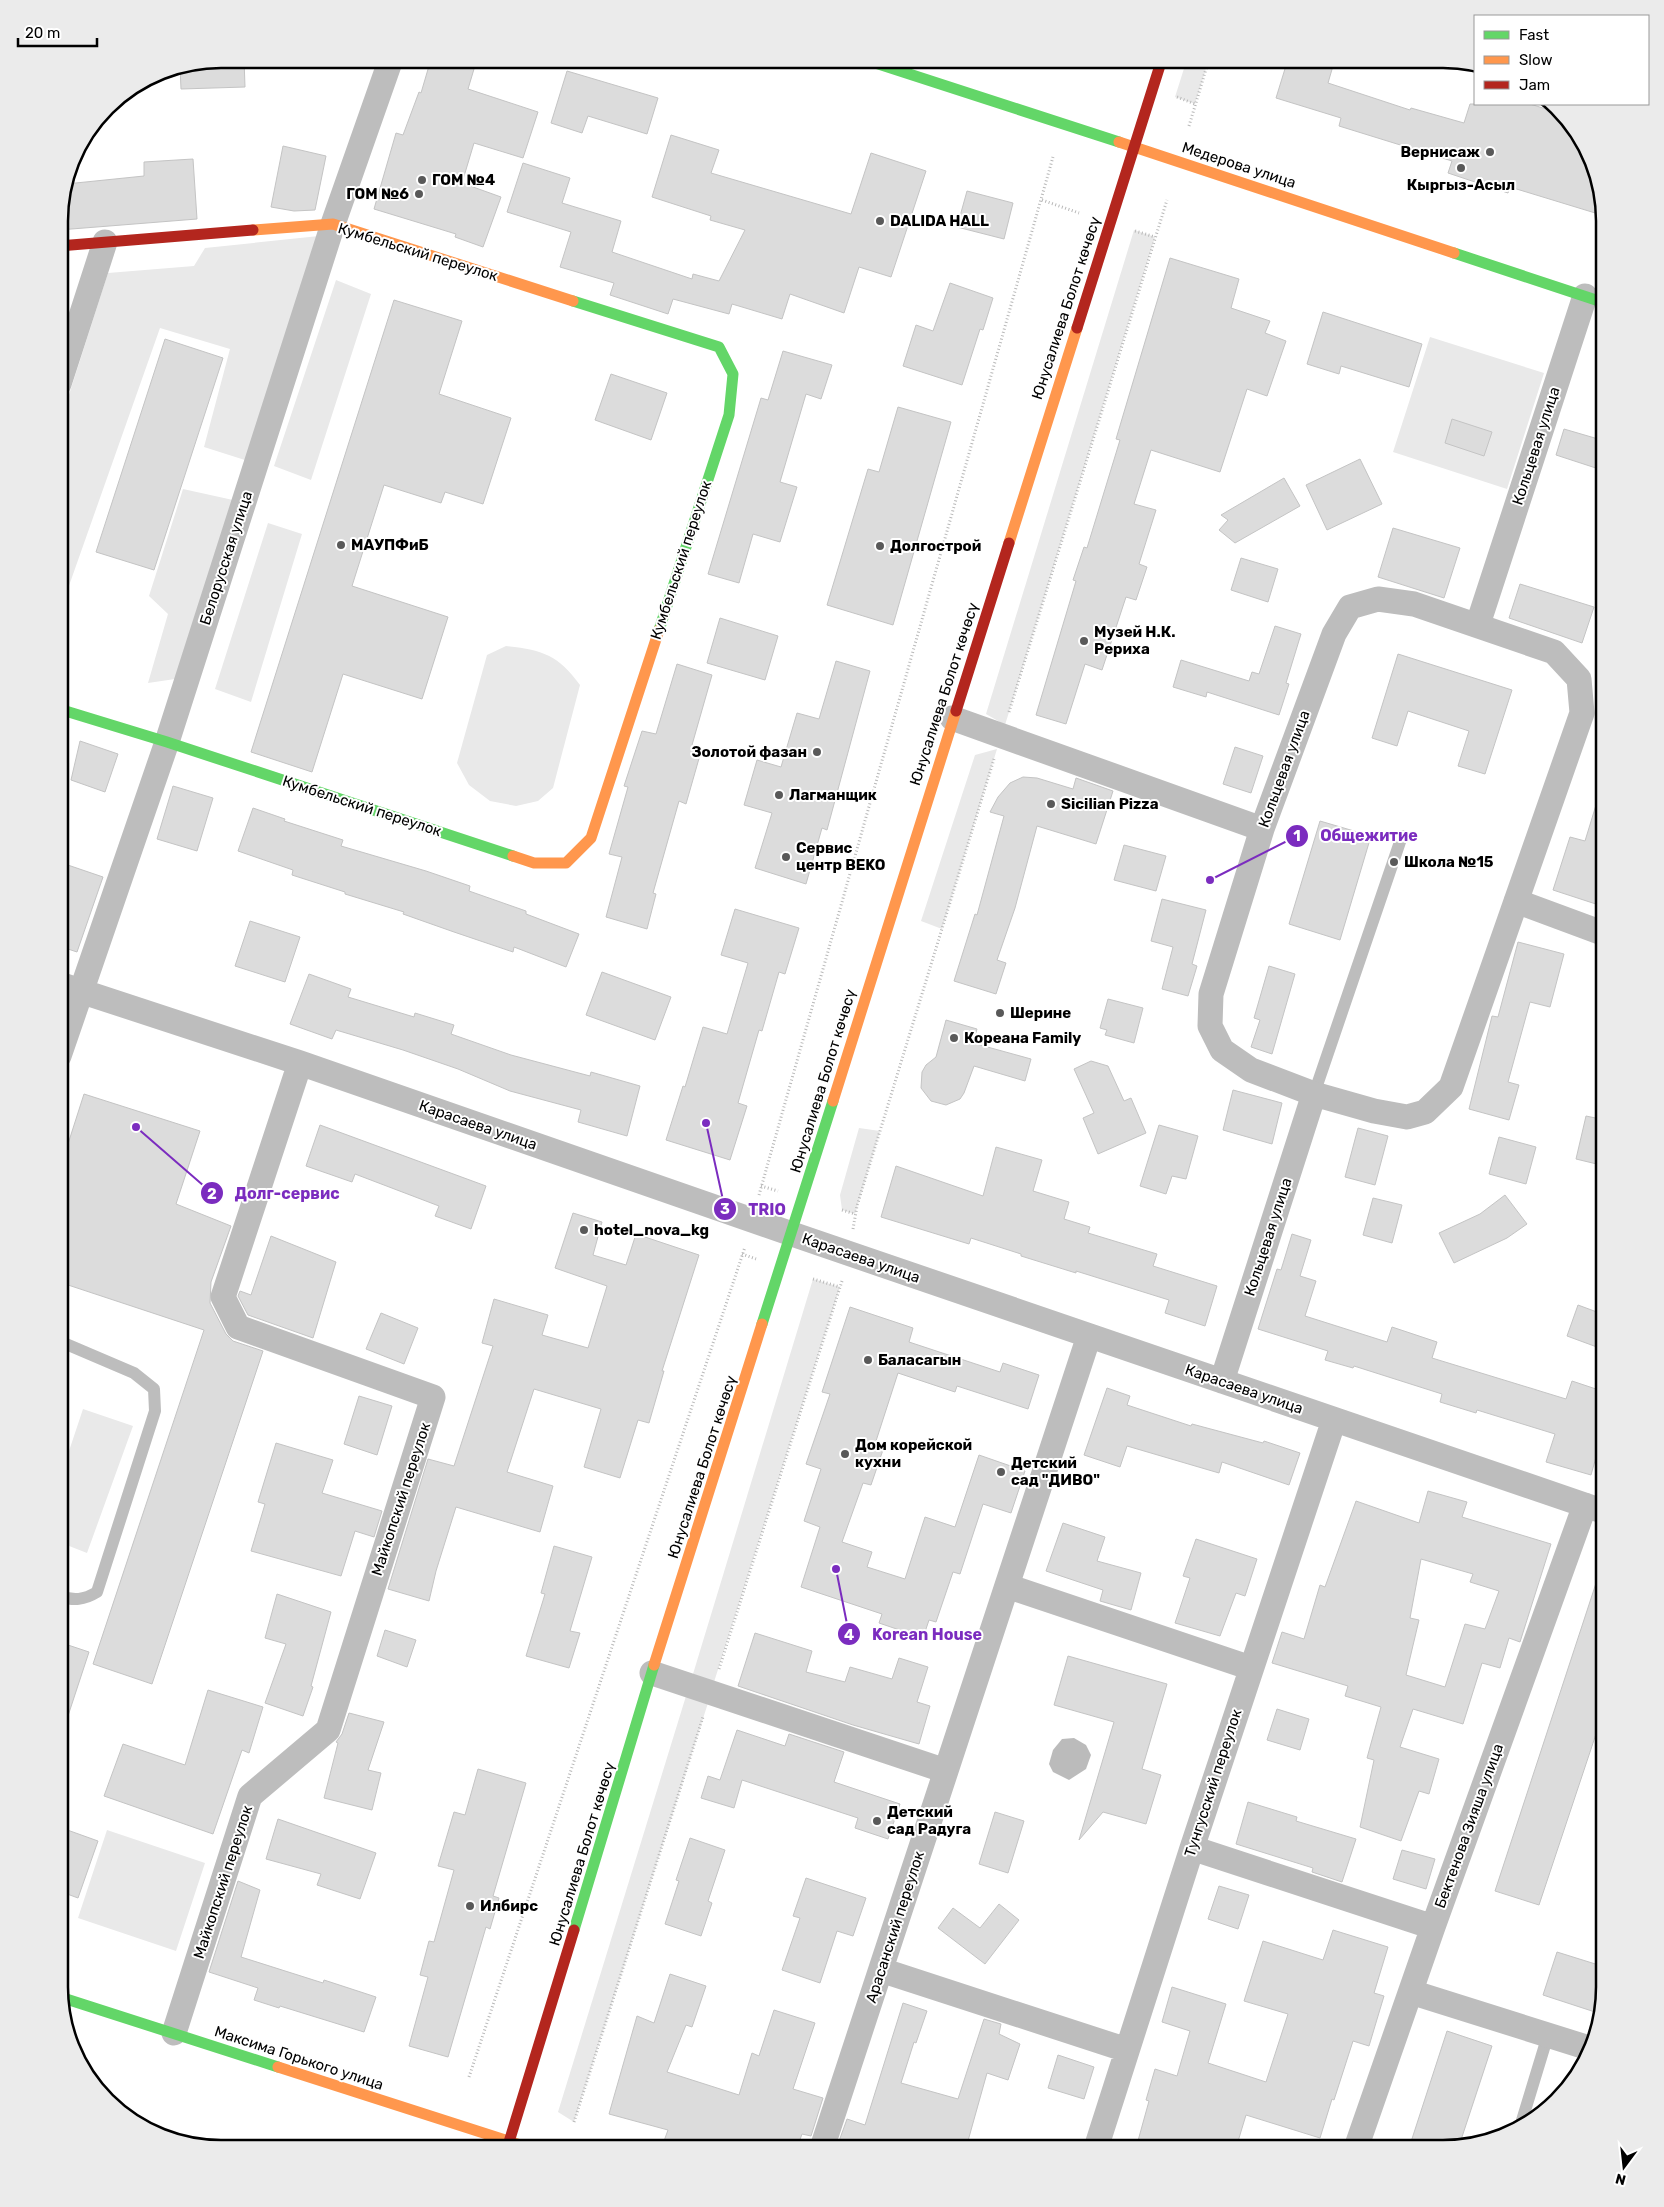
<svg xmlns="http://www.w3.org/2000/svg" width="1664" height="2207" viewBox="0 0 1664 2207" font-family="Rubik,sans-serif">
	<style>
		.green { fill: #e9e9e9 }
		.water { fill: #bbb }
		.building { fill: #dcdcdc; stroke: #c4c4c4; fill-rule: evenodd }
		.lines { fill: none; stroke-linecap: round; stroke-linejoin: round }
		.path { stroke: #b8b8b8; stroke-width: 3; stroke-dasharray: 1 2.5; stroke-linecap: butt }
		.lane { stroke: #bdbdbd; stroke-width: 12 }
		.street { stroke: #bdbdbd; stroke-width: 25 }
		.fast { stroke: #63d668; stroke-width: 11 }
		.slow { stroke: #ff974d; stroke-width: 11 }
		.jam { stroke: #b3261e; stroke-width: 11 }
		.poi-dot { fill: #595959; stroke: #fff; stroke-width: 2 }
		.labels { text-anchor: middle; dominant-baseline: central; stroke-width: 4; stroke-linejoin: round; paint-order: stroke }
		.poi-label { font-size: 15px; font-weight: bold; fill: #000; stroke: #fff; text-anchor: start }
		.street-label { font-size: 15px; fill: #000; stroke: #fff }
		.rim { fill: none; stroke: #000; stroke-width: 2.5 }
		.leader { fill: none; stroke: #7b2cbf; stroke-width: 2 }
		.callout-dot { fill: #7b2cbf; stroke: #fff; stroke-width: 2 }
		.mark-label { font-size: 15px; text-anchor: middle; font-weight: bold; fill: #fff }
		.callout-label { font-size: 16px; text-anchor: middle; font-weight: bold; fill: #7b2cbf; stroke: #fff; stroke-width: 4; stroke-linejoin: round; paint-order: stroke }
	</style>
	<rect width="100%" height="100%" fill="#fff"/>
	<path class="green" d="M1187 59H1209L1195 104 1175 97Z
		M1134 230 1155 237 1005 725 986 714Z
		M319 236 248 461 204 447 230 349 160 328 59 614V426L108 273 194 266 205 248Z
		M336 280 371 294 311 480 274 466Z
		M1430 337 1544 373 1507 489 1393 452Z
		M183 489 233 500 175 679 148 683 168 614 149 596Z
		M268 523 302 534 251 702 215 689Z
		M506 646C543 650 558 655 580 685L553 788 538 801 516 806 490 801 469 785 457 763 487 655Z
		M997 749 942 929 921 921 975 755Z
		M859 1128 880 1131 855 1214 842 1210 840 1195Z
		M813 1279 840 1287 714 1682 693 1674Z
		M83 1409 133 1426 87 1553 59 1542V1481Z
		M686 1696 708 1703 574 2122 558 2112Z
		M107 1830 205 1863 176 1951 78 1918Z"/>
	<path class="water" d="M1074 1738 1086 1745 1091 1755 1086 1769 1069 1780 1053 1772 1049 1764 1053 1750 1062 1739Z"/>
	<path class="building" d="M220 59H244L245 87 181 89 180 67Z
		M431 59H477L468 89 538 112 523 158 474 143 462 183 501 197 483 247 455 237 456 234 374 209 396 133 403 135 419 92 421 93Z
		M1288 59H1335L1328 83 1410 110 1411 108 1464 123 1470 104H1530L1559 113 1578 131 1600 178 1605 216 1510 187 1508 193 1448 173 1452 161 1339 126 1341 118 1276 98Z
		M567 71 658 98 647 134 588 116 582 133 551 123Z
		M671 135 719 150 711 173 851 214 871 153 926 171 891 277 859 267 844 313 790 294 782 319 732 304 729 314 673 299 668 314 610 295 614 283 560 267 571 232 507 212 523 163 570 178 562 203 621 221 612 252 692 279 693 274 719 281 745 230 710 220 711 216 652 197Z
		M283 146 326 156 315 210 294 211 271 207Z
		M193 159 197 219 59 230V210L66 184 144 176V162Z
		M967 191 1013 203 1004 239 957 227Z
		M1170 258 1239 279 1231 308 1270 321 1265 333 1286 341 1267 396 1247 389 1220 472 1151 450 1134 504 1156 510 1139 564 1147 567 1136 600 1126 597 1102 670 1085 664 1066 724 1036 715 1076 581 1073 580 1084 547 1087 548 1120 440 1116 439Z
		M950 283 993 298 983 330 980 329 962 385 903 366 916 325 933 331Z
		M394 300 462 321 439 394 511 418 483 504 445 492 441 503 384 485 352 586 448 617 422 699 343 674 312 772 251 752Z
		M1323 312 1422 344 1409 387 1341 366 1339 374 1307 364Z
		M165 339 223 358 154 570 96 552Z
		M783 351 832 365 821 399 806 394 780 482 797 487 780 542 753 534 739 583 708 574 761 398 768 400Z
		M611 374 667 393 651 440 595 420Z
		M898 407 951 422 893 625 827 605 868 469 879 472Z
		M1452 419 1492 432 1484 456 1445 443Z
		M1564 429 1605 441V471L1556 455Z
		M1360 459 1382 504 1327 530 1306 485Z
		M1284 478 1300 506 1235 543 1219 530 1228 520 1221 515Z
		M1393 528 1460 548 1444 598 1378 577Z
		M1241 558 1278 569 1268 602 1231 590Z
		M1520 584 1594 607 1582 643 1509 618Z
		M720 618 778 636 765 680 707 663Z
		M1275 626 1301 634 1286 683 1289 684 1279 715 1207 692 1206 697 1173 687 1181 660 1249 681 1252 672 1259 674Z
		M1398 654 1512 690 1485 774 1458 766 1469 731 1408 711 1397 746 1372 738Z
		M836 661 870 671 827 830 822 828 806 884 755 868 772 813 744 805 757 760 781 767 797 713 819 719Z
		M677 664 712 675 692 745 702 748 686 804 679 801 653 893 656 894 647 929 606 917 622 857 609 854 628 787 624 786 642 731 656 734Z
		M80 741 118 754 105 792 71 780Z
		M1235 747 1263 756 1251 793 1223 784Z
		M1023 777 1037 778 1073 789 1076 778 1113 791 1096 844 1037 826 1015 908 997 960 1006 963 996 994 954 981 975 914 977 915 1004 816 990 812 998 797 1010 783Z
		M173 786 213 798 197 851 157 839Z
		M1600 792 1605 793V907L1553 890 1570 837 1585 841Z
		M253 808 285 819 284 821 343 840 341 846 426 871 470 886 469 891 526 911V914L579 934 566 967 514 947 513 952 454 932 403 914 404 912 345 894V892L292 875 293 870 238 851Z
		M1320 821 1371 836 1340 940 1289 924Z
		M1124 845 1166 856 1156 891 1114 880Z
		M59 862 103 877 77 952 59 946Z
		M1162 899 1206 910 1192 964 1197 966 1188 996 1162 989 1173 947 1151 941Z
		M735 909 799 928 785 974 779 972 762 1031 759 1030 738 1103 747 1106 730 1160 666 1140 683 1086 685 1087 703 1027 727 1034 748 963 721 955Z
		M250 921 300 937 285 982 235 966Z
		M1518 942 1564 954 1550 1007 1530 1002 1508 1082 1519 1085 1509 1120 1469 1109 1492 1016 1498 1017Z
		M1269 966 1295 974 1272 1054 1251 1047 1260 1020 1254 1018Z
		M602 972 671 997 655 1040 586 1015Z
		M309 974 351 989 348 997 414 1017 415 1013 454 1025 451 1034 511 1055 590 1076 591 1072 640 1086 627 1136 578 1122 581 1110 510 1091 458 1069 403 1050 336 1030 332 1039 290 1024Z
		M1108 999 1143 1008 1134 1043 1105 1035 1107 1030 1100 1028Z
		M946 1020 977 1029 973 1043 1031 1059 1025 1081 974 1066 964 1093 960 1099 946 1105 931 1101 921 1088 922 1072 926 1065 936 1057Z
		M1091 1061 1108 1066 1124 1101 1131 1098 1146 1133 1098 1154 1083 1118 1094 1113 1074 1069Z
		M1233 1090 1282 1103 1272 1144 1223 1130Z
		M84 1094 200 1131 176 1204 231 1226 211 1282 210 1303 226 1334 233 1341 263 1351 152 1684 93 1664 204 1330 59 1282V1172Z
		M1586 1116 1605 1120V1166L1576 1159Z
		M320 1125 486 1186 471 1229 435 1216 439 1206 355 1174 352 1182 306 1166Z
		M1159 1125 1198 1136 1186 1179 1172 1176 1166 1194 1140 1186Z
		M1358 1128 1388 1136 1375 1185 1345 1177Z
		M1499 1137 1536 1147 1526 1184 1489 1174Z
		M996 1147 1042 1160 1033 1191 1069 1202 1064 1219 1090 1227 1088 1233 1157 1254 1153 1266 1217 1286 1205 1326 1165 1313 1169 1300 1076 1271V1273L1021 1256V1254L971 1238 969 1244 881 1217 896 1166 983 1196Z
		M1505 1195 1527 1224 1507 1238 1454 1263 1439 1233 1480 1214Z
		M1373 1198 1402 1205 1392 1243 1363 1235Z
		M573 1213 602 1222 593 1255 626 1265 636 1234 699 1255 662 1371H664L649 1423 638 1420 620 1478 584 1467 601 1409 534 1389 507 1472 553 1486 540 1532 456 1507 436 1571 429 1601 388 1589 428 1459 454 1466 493 1346 482 1343 494 1299 548 1315 542 1335 588 1348 607 1286 555 1268Z
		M1292 1234 1311 1240 1300 1276 1316 1281 1305 1316 1387 1342 1392 1327 1437 1342 1432 1358 1566 1399 1572 1381 1605 1392V1425L1591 1475 1546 1462 1555 1434 1477 1410 1476 1413 1440 1402 1442 1394 1354 1366 1353 1368 1325 1360 1328 1351 1258 1329 1277 1269 1281 1270Z
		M271 1236 336 1262 313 1338 248 1315 238 1296 240 1291 251 1295Z
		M1578 1305 1605 1315V1350L1567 1336Z
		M850 1307 913 1328 909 1342 1000 1372 1003 1363 1039 1375 1028 1409 957 1386 955 1392 898 1373 876 1441 885 1444 871 1485 863 1483 842 1542 872 1552 867 1567 905 1579 925 1517 955 1527 979 1455 1025 1471 1011 1513 983 1504 960 1574 953 1572 936 1622 929 1620 923 1638 879 1623 882 1614 801 1587 820 1527 804 1521 821 1469 806 1464 830 1394 822 1392Z
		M381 1313 418 1328 404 1364 366 1349Z
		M1107 1388 1130 1396 1127 1405 1191 1426 1192 1424 1263 1443 1264 1441 1300 1453 1289 1485 1222 1462 1219 1473 1127 1446 1120 1467 1084 1455Z
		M359 1396 392 1406 377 1455 344 1444Z
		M276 1443 333 1460 322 1493 382 1511 374 1537 355 1531 341 1576 251 1551 265 1504 258 1502Z
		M1428 1491 1467 1502 1462 1517 1551 1544 1520 1642 1509 1638 1500 1668 1482 1663 1463 1724 1413 1709 1400 1747 1439 1759 1429 1794 1419 1791 1401 1841 1360 1827 1374 1760 1367 1758 1381 1707 1345 1696 1348 1686 1272 1663 1282 1632 1304 1639 1320 1585 1325 1587 1356 1501 1419 1523ZM1421 1559 1473 1574 1470 1582 1499 1591 1485 1629 1465 1624 1445 1687 1406 1675 1419 1620 1410 1618Z
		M1063 1523 1105 1537 1097 1561 1141 1573 1131 1610 1100 1601 1103 1590 1046 1571Z
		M1196 1539 1257 1559 1245 1596 1236 1593 1220 1636 1175 1623 1190 1578 1183 1576Z
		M554 1546 592 1557 570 1631 580 1633 569 1668 526 1656 545 1594 541 1593Z
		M1601 1568 1605 1569V1707L1539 1905 1495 1891Z
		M277 1594 331 1612 311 1686 313 1687 303 1716 265 1703 286 1644 265 1638Z
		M385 1630 416 1640 407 1667 377 1656Z
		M755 1633 812 1651 806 1672 845 1682 850 1667 892 1679 899 1658 928 1667 917 1702 930 1706 919 1744 853 1725 738 1686Z
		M59 1642 89 1652 63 1731 59 1730Z
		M1068 1656 1167 1684 1142 1769 1161 1775 1146 1824 1103 1812 1079 1840 1114 1722 1054 1705Z
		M208 1690 263 1707 249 1753 242 1750 213 1834 104 1796 123 1744 185 1765Z
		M1277 1709 1309 1719 1300 1750 1267 1740Z
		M349 1713 384 1722 368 1770 381 1773 372 1810 324 1798 338 1743 336 1742 342 1734Z
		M737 1730 785 1746 789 1734 844 1752 834 1782 900 1804 888 1839 855 1828 858 1818 742 1780 734 1808 701 1798 708 1776 720 1780Z
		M478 1769 526 1783 493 1896 499 1898 490 1929 486 1927 448 2057 409 2046 428 1977 420 1975 429 1941 434 1942 454 1870 438 1866 454 1812 465 1815Z
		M1248 1802 1297 1817 1296 1821 1356 1839 1342 1882 1312 1872 1313 1868 1236 1844Z
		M995 1812 1024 1821 1008 1873 979 1864Z
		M278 1819 376 1853 360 1899 317 1885 321 1874 266 1859Z
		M59 1827 98 1841 78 1898 59 1891Z
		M690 1838 725 1850 708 1901 712 1903 701 1936 665 1924 679 1881 676 1880Z
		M1402 1850 1435 1859 1426 1889 1393 1879Z
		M806 1878 866 1898 853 1936 837 1931 820 1983 782 1970 800 1918 793 1916Z
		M238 1881 260 1890 241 1957 323 1983 324 1980 376 1997 364 2032 280 2006 279 2008 254 2000 258 1988 209 1972Z
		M1219 1886 1249 1895 1238 1929 1208 1919Z
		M999 1904 1019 1920 985 1964 938 1928 953 1908 980 1928Z
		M1333 1930 1388 1947 1374 1993 1384 1996 1369 2046 1353 2041 1334 2100 1332 2099 1320 2138 1246 2115 1236 2148H1136L1149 2101 1146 2100 1155 2069 1177 2076 1190 2031 1162 2022 1172 1987 1226 2004 1208 2063 1266 2082 1288 2014 1244 2001 1263 1941 1323 1960Z
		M1557 1952 1605 1967V1987L1598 2013 1543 1995Z
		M670 1974 706 1986 692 2027 686 2025 667 2072 739 2095 752 2053 759 2056 774 2010 815 2023 793 2089 823 2098 811 2136 802 2134 797 2148H686L664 2141 668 2130 609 2114 637 2016 654 2023Z
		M903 2003 927 2011 916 2043 914 2042 901 2083 958 2099 984 2019 1001 2024 999 2034 1020 2044 1008 2080 987 2073 966 2148H851L838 2144 847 2119 865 2125Z
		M1447 2031 1492 2046 1459 2146 1409 2148Z
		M1058 2055 1094 2067 1084 2099 1048 2088Z"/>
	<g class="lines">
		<path class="path" d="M1065 59 1085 65 1088 59
			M1177 97 1195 104
			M1189 126 1209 59
			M1042 200 1079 213
			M1135 231 1155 237
			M1009 712 1167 200
			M761 1186 778 1191
			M759 1195 1053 157
			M842 1210 855 1214
			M853 1229 857 1206 994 759
			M742 1254 756 1259
			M813 1279 840 1287
			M719 1669 842 1281
			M469 2077 745 1247
			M574 2122 703 1717"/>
		<path class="lane" d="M1314 1094 1402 836
			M59 1596C74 1601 84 1600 97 1592L155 1411 154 1389 134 1373 59 1341
			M1520 2127 1548 2035"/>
		<path class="street" d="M59 384 105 242
			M1378 599 1414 604 1554 652 1579 679 1582 713 1451 1087 1425 1112 1407 1117 1374 1111 1314 1094 1251 1070 1222 1050 1210 1026 1211 994 1262 829 1334 634 1350 607Z
			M1478 624 1585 296
			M952 718 1262 829
			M1516 901 1605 934
			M59 984 300 1063 792 1234 1605 1512
			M59 1056 167 742 333 224 391 59
			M1222 1381 1314 1094
			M1007 1586 1251 1668
			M652 1673 946 1771
			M1192 1848 1433 1927
			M881 1970 1127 2050
			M1411 1992 1589 2048
			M174 2033 250 1796 328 1730 433 1397 238 1327 223 1297 300 1063
			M822 2148 1089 1336
			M1096 2148 1192 1848 1334 1420
			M1356 2148 1433 1927 1585 1505"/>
		<path class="fast" d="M863 59 1119 142
			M1454 253 1605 303
			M573 301 719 347 733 374 729 415 659 630
			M59 709 167 742 513 856
			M762 1324 833 1101
			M574 1930 654 1665
			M60 1997 278 2067"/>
		<path class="slow" d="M1119 142 1454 253
			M253 230 333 224 573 301
			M1009 543 1077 328
			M513 856 534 863H566L591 838 659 630
			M833 1101 956 711
			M654 1665 762 1324
			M278 2067 530 2148"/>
		<path class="jam" d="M59 246 253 230
			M1077 328 1162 59
			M956 711 1009 543
			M509 2142 574 1930"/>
	</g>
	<g class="poi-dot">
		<circle cx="1490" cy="152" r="5"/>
		<circle cx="1461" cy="168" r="5"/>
		<circle cx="422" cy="180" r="5"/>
		<circle cx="419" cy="194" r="5"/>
		<circle cx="880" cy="221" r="5"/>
		<circle cx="341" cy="545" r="5"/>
		<circle cx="880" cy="546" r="5"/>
		<circle cx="1084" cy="641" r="5"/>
		<circle cx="817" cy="752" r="5"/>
		<circle cx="779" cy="795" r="5"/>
		<circle cx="1051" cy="804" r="5"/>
		<circle cx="786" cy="857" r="5"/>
		<circle cx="1394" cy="862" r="5"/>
		<circle cx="1000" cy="1013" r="5"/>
		<circle cx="954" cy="1038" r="5"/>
		<circle cx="584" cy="1230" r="5"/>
		<circle cx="868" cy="1360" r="5"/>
		<circle cx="845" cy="1454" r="5"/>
		<circle cx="1001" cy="1472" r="5"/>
		<circle cx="877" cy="1821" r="5"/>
		<circle cx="470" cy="1906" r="5"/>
	</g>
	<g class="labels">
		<g class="poi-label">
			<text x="1480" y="152" text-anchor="end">Вернисаж</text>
			<text x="432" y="180">ГОМ №4</text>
			<text x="1461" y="185" text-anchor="middle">Кыргыз-Асыл</text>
			<text x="409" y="194" text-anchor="end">ГОМ №6</text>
			<text x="890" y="221">DALIDA HALL</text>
			<text x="351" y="545">МАУПФиБ</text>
			<text x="890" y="546">Долгострой</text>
			<text x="1094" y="632">Музей Н.К.<tspan x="1094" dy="17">Рериха</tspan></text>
			<text x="807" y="752" text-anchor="end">Золотой фазан</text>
			<text x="789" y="795">Лагманщик</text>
			<text x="1061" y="804">Sicilian Pizza</text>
			<text x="796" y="848">Сервис<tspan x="796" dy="17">центр BEKO</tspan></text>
			<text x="1404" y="862">Школа №15</text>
			<text x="1010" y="1013">Шерине</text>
			<text x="964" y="1038">Кореана Family</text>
			<text x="594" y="1230">hotel_nova_kg</text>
			<text x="878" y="1360">Баласагын</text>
			<text x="855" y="1445">Дом корейской<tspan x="855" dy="17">кухни</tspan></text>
			<text x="1011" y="1463">Детский<tspan x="1011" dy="17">сад "ДИВО"</tspan></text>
			<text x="887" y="1812">Детский<tspan x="887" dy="17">сад Радуга</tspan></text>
			<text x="480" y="1906">Илбирс</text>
		</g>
		<g class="street-label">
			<text transform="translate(1239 165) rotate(18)">Медерова улица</text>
			<text transform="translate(418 252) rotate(17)">Кумбельский переулок</text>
			<text transform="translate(1066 308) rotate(-72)">Юнусалиева Болот көчөсү</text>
			<text transform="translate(1536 446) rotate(-72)">Кольцевая улица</text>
			<text transform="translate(226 558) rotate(-72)">Белорусская улица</text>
			<text transform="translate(681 560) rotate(-72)">Кумбельский переулок</text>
			<text transform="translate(944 694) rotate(-72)">Юнусалиева Болот көчөсү</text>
			<text transform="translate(1284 769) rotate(-70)">Кольцевая улица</text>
			<text transform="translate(362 806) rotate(18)">Кумбельский переулок</text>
			<text transform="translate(823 1081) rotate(-73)">Юнусалиева Болот көчөсү</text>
			<text transform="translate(478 1125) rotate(19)">Карасаева улица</text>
			<text transform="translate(1268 1237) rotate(-72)">Кольцевая улица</text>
			<text transform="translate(861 1258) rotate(19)">Карасаева улица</text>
			<text transform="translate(1244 1389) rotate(19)">Карасаева улица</text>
			<text transform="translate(702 1467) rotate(-72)">Юнусалиева Болот көчөсү</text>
			<text transform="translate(401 1499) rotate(-72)">Майкопский переулок</text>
			<text transform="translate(1213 1783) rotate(-72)">Тунгусский переулок</text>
			<text transform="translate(1469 1826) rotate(-70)">Бектенова Зияша улица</text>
			<text transform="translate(582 1854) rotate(-73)">Юнусалиева Болот көчөсү</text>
			<text transform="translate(223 1882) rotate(-72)">Майкопский переулок</text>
			<text transform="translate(895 1927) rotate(-72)">Арасанский переулок</text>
			<text transform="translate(299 2058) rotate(18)">Максима Горького улица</text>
		</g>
	</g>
	<path d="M0 0H1664V2207H0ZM221 68H1443A153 153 0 0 1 1596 221V1987A153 153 0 0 1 1443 2140H221A153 153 0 0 1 68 1987V221A153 153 0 0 1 221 68Z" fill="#ebebeb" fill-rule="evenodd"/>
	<path class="rim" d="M221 68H1443A153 153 0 0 1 1596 221V1987A153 153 0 0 1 1443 2140H221A153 153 0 0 1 68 1987V221A153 153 0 0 1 221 68Z"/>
	<path class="leader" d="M1210 880L1297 836M136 1127L212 1193M706 1123L725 1209M836 1569L849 1634"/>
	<g class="callout-dot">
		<circle cx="1210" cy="880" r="5"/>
		<circle cx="136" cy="1127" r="5"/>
		<circle cx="706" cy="1123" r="5"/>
		<circle cx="836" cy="1569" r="5"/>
		<circle cx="1297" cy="836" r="12"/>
		<circle cx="212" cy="1193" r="12"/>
		<circle cx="725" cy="1209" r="12"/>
		<circle cx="849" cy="1634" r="12"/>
	</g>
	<g class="mark-label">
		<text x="1297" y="841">1</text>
		<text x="212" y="1199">2</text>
		<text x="725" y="1214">3</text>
		<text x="849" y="1640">4</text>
	</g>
	<g class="callout-label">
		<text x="1369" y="841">Общежитие</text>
		<text x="287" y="1199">Долг-сервис</text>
		<text x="767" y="1215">TRIO</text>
		<text x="927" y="1640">Korean House</text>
	</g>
	<rect x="1474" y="15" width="175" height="90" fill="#ffffff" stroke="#999999"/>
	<rect x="1484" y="31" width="25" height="8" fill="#63d668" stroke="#999999"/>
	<text x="1519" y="40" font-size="15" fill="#000000">Fast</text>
	<rect x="1484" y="56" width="25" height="8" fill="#ff974d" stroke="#999999"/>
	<text x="1519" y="65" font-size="15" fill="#000000">Slow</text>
	<rect x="1484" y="81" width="25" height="8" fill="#b3261e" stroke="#999999"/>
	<text x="1519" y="90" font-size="15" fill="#000000">Jam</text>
	<g transform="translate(1624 2167) rotate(195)" stroke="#ffffff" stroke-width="4" paint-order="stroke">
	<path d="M0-4L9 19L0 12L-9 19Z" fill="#000000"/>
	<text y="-8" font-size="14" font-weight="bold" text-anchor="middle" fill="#000000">N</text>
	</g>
	<path d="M18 38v8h79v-8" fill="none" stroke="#000000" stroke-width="2.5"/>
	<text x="25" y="38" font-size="15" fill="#000000" stroke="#ffffff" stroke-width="4" paint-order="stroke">20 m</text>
</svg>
